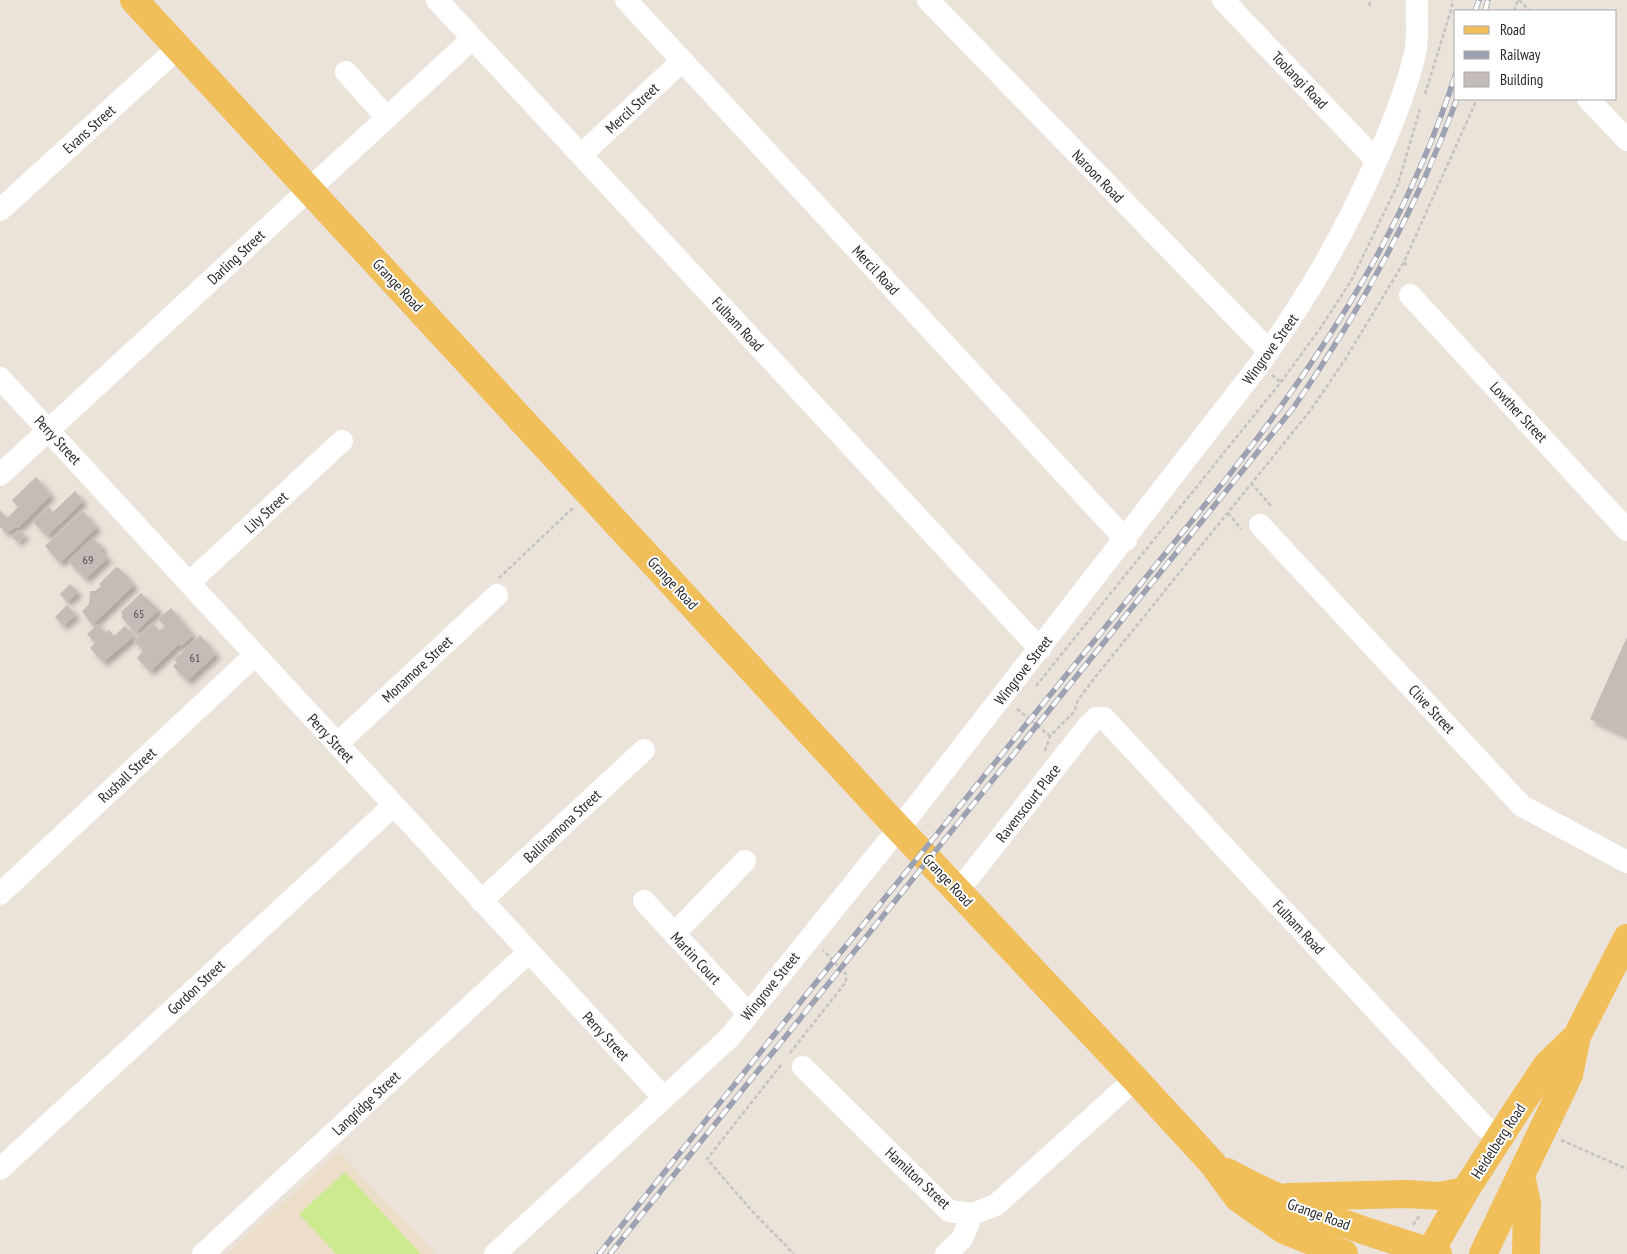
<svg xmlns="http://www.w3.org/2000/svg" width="1627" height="1254" viewBox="0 0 1627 1254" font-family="'PT Sans Narrow',sans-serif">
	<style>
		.education { fill: #eddec9 }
		.pitch { fill: #cdea91 }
		.building { fill: #c3bcb7; filter: url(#shadow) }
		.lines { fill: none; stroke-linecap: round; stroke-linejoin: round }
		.path { stroke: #c3c3c3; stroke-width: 2.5; stroke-dasharray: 4 2.5; stroke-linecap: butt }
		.minor { stroke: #fff; stroke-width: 22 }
		.major { stroke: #f1bf59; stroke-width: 28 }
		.rail-casing { stroke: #9da2b3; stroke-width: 5.5 }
		.rail { stroke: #fff; stroke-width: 4; stroke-dasharray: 11; stroke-linecap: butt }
		.labels { text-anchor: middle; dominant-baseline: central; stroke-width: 4; stroke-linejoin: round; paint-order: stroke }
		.number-label { font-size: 12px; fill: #504e4c }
		.street-label { font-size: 15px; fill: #292929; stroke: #fff }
	</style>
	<defs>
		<filter id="shadow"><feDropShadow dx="4.5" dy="4.5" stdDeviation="2.5" flood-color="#0004"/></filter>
	</defs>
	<rect width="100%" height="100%" fill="#ebe2da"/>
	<path class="education" d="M339 1152 436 1254H227Z"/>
	<path class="pitch" d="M345 1172 421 1254H336L299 1214Z"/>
	<path class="building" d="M36 477 51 495 18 528 17 526 6 533 0 527V510L7 518 18 507 12 500Z
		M75 491 83 501 48 535 45 534 33 522 49 507 53 512Z
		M83 511 97 527 60 563 45 546Z
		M20 530 25 535 17 542 12 537Z
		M93 538 103 548 100 550 108 558 85 579 68 561Z
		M116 567 119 568 134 585 92 625 82 611 89 604 90 591H95L101 586 99 584Z
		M70 584 78 592 67 602 60 594Z
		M141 593 159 610 135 632 121 617 123 615 121 612Z
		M67 605 76 615 63 626 55 617Z
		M171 608 193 635 181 646 179 644 150 671 137 658 143 651 134 641 153 623 160 631 165 626 158 619Z
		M98 624 106 633 109 630 114 636 125 626 134 636 103 662 90 648 95 643 87 634Z
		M200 635 216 654 187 681 173 666 177 662 174 660Z
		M1627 637V736L1590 719Z"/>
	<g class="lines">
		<path class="path" d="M1519 0 1530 11
			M1369 6 1371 0
			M1514 11 1518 0
			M1425 94 1452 7V0
			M1404 262 1407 266
			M1272 375 1281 382
			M1251 483 1272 507
			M1228 513 1241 529
			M499 578 574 507
			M1036 686 1281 382 1319 330 1351 281 1398 184 1420 109
			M1017 709 1050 736
			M1045 751 1050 736 1074 712 1078 700 1096 676 1310 411 1346 358 1404 262 1477 99
			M790 1053 846 982V974L823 950
			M781 1065 707 1159 752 1211 794 1254
			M1561 1140 1627 1169
			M1413 1225 1420 1215"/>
		<path class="minor" d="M437 0 1040 649
			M626 0 1126 540
			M928 0 1269 351
			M1223 0 1376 160
			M346 72 387 118
			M1588 99 1627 140
			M581 155 682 61
			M0 210 179 47
			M1410 295 1627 530
			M0 378 664 1098
			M0 475 472 39
			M1260 525 1522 806 1627 862
			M189 583 342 441
			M337 744 497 595
			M956 889 970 876 1088 726 1096 718H1104L1484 1126 1499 1137
			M0 894 254 656
			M481 901 644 750
			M644 901 748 1013
			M674 934 745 861
			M803 1067 949 1211 972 1214 996 1205 1135 1079
			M0 1169 393 806
			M203 1254 529 952
			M495 1254 730 1037 916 807 1259 365C1308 296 1344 235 1378 157 1393 123 1407 89 1415 53 1419 37 1416 17 1417 0
			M946 1254 962 1239 972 1214"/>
		<path class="major" d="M134 0 887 816 1135 1079 1213 1164 1238 1198 1284 1230 1344 1254
			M1227 1172C1293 1209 1366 1232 1438 1254
			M1521 1175 1527 1204 1526 1254
			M1288 1197 1407 1194 1439 1196 1465 1191
			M1429 1254 1465 1191 1517 1110 1547 1065 1577 1036
			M1483 1254 1569 1075 1577 1036 1627 938"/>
		<defs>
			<path id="rail" d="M1475 11 1479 0
				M1485 11 1488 0
				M599 1254 810 990 1226 479C1326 352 1406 227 1456 73
				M610 1254 1294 407C1361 310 1416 210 1457 99"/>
		</defs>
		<use href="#rail" class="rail-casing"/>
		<use href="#rail" class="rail"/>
	</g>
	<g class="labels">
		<g class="number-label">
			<text x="88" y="559">69</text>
			<text x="139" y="613">65</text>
			<text x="195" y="657">61</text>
		</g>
		<g class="street-label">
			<text transform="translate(1300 80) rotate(46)">Toolangi Road</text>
			<text transform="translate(632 108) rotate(-43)">Mercil Street</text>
			<text transform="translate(89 129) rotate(-42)">Evans Street</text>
			<text transform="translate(1098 176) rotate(46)">Naroon Road</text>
			<text transform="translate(236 257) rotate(-43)">Darling Street</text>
			<text transform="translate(876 270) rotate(47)">Mercil Road</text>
			<text transform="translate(398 285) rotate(47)">Grange Road</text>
			<text transform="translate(738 324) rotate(47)">Fulham Road</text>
			<text transform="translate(1270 349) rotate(-54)">Wingrove Street</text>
			<text transform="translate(1519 412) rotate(47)">Lowther Street</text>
			<text transform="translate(58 440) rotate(47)">Perry Street</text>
			<text transform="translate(266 512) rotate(-43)">Lily Street</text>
			<text transform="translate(673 583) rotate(47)">Grange Road</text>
			<text transform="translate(417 669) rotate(-43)">Monamore Street</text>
			<text transform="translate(1023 670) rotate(-52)">Wingrove Street</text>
			<text transform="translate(1432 709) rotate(47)">Clive Street</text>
			<text transform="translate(331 738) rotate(47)">Perry Street</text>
			<text transform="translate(127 775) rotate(-43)">Rushall Street</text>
			<text transform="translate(1028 803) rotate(-52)">Ravenscourt Place</text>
			<text transform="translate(562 826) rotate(-43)">Ballinamona Street</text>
			<text transform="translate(948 880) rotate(47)">Grange Road</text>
			<text transform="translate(1299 927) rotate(47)">Fulham Road</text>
			<text transform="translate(696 958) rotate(47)">Martin Court</text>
			<text transform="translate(770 986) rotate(-51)">Wingrove Street</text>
			<text transform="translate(196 987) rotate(-43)">Gordon Street</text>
			<text transform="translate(606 1036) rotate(47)">Perry Street</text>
			<text transform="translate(366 1103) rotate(-43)">Langridge Street</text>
			<text transform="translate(1498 1141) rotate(-57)">Heidelberg Road</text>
			<text transform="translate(918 1178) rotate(43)">Hamilton Street</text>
			<text transform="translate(1319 1214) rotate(20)">Grange Road</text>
		</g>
	</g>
	<rect x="1454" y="10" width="162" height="90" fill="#ffffff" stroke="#a9a9a9"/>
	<rect x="1464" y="26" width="25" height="8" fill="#f1bf59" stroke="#a9a9a9"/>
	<text x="1500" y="35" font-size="15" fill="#292929">Road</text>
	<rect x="1464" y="51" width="25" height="8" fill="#9da2b3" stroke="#a9a9a9"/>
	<text x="1500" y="60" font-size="15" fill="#292929">Railway</text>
	<rect x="1464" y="72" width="25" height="15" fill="#c3bcb7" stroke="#a9a9a9"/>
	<text x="1500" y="85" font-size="15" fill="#292929">Building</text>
</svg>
